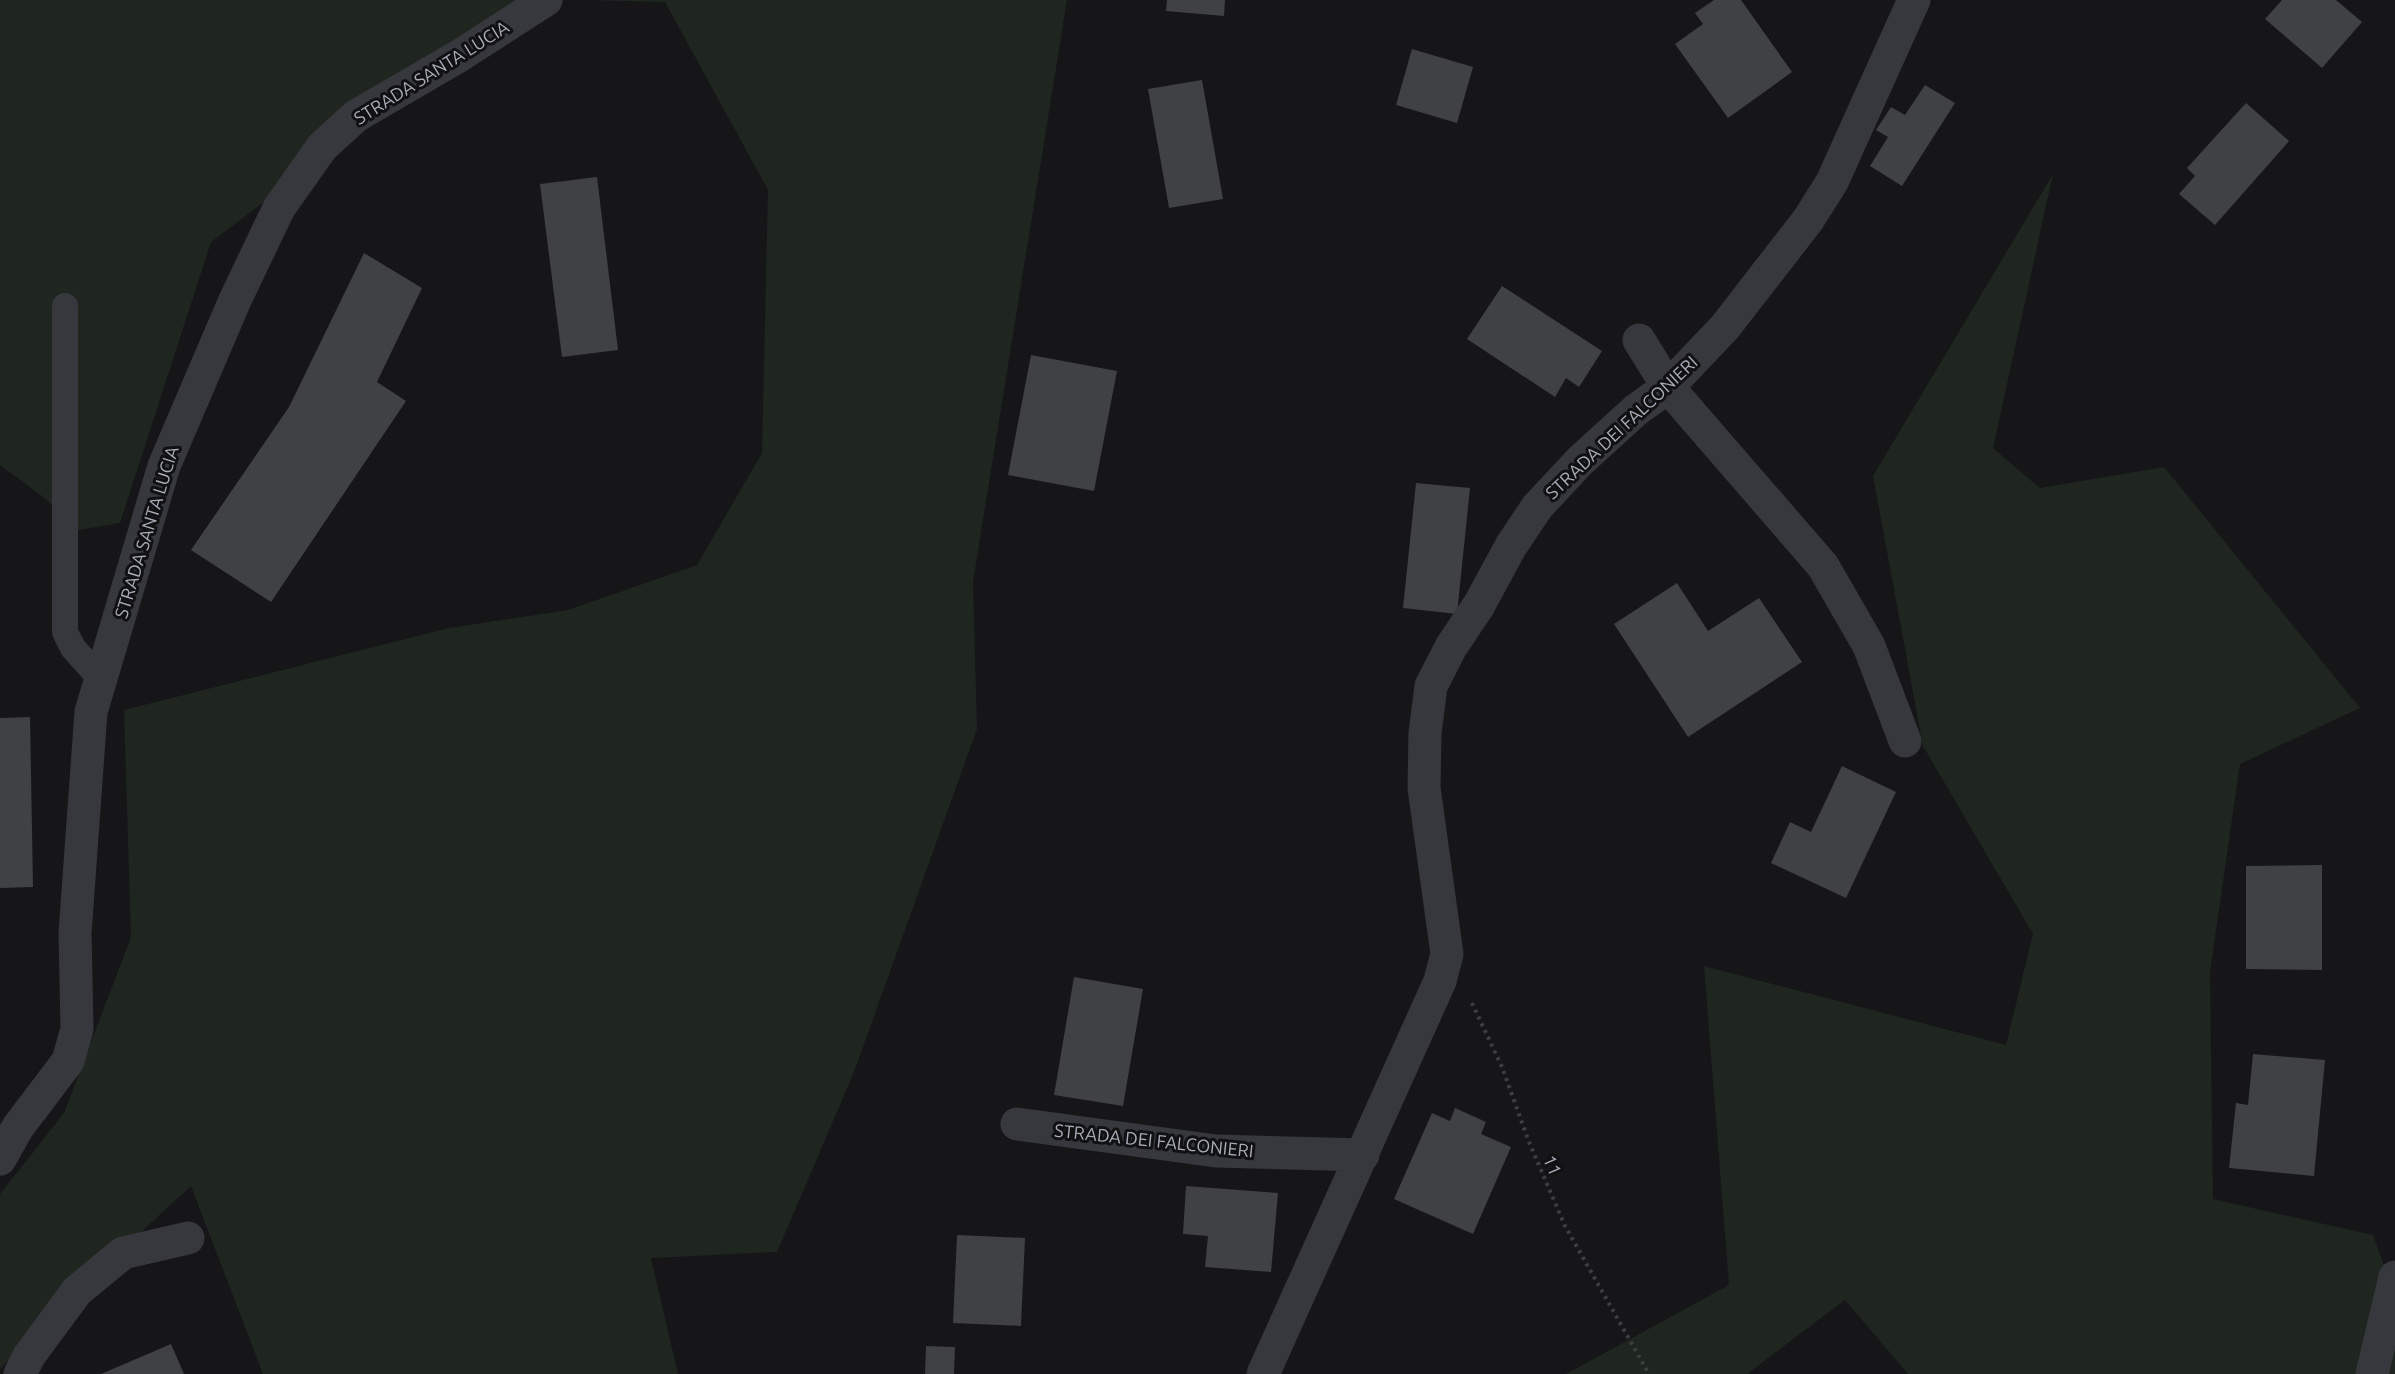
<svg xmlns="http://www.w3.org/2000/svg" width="2395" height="1374" viewBox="0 0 2395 1374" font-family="Ubuntu,sans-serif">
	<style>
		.green { fill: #1e261f }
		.building { fill: #404145 }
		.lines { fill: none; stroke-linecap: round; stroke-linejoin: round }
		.path { stroke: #3d3f44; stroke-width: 4; stroke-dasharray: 3 4.5; stroke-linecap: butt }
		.lane { stroke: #37383d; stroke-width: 26 }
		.street { stroke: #37383d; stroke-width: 33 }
		.labels { text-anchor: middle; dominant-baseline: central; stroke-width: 6; stroke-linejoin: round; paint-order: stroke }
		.street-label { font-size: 18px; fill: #a8adb8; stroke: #111113 }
	</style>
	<rect width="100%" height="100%" fill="#161618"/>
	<path class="green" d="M0 0H532L211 242 120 523 79 530 43 497 0 465Z
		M583 0H1067L973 582 977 729 854 1072 777 1252 651 1258 678 1374H263L191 1186 77 1291 0 1369V1194L64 1113 131 937 124 710 449 628 568 610 697 565 762 453 768 190 665 2Z
		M2053 174 1993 448 2040 488 2164 467 2360 708 2240 764 2210 972 2213 1199 2373 1235 2395 1296V1374H1908L1845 1300 1747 1374H1566L1729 1285 1704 966 2006 1045 2033 934 1923 746 1873 476Z"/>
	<path class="building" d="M1167 0H1225L1224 16 1166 11Z
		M1714 0H1741L1792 72 1728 118 1675 44 1703 24 1695 13Z
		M2282 0H2336L2362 22 2322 68 2265 19Z
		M1412 49 1473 67 1457 123 1396 105Z
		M1202 80 1223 199 1169 208 1148 89Z
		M1925 85 1955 103 1902 186 1870 166 1888 137 1876 130 1891 107 1905 115Z
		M2246 103 2289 141 2215 225 2179 194 2195 176 2187 168Z
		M597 177 618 350 562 357 540 184Z
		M364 253 422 288 377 382 406 401 271 602 191 550 289 407Z
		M1502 286 1602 351 1579 387 1566 378 1555 397 1467 339Z
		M1031 355 1117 371 1094 491 1008 475Z
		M1416 483 1470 488 1457 614 1403 608Z
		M1677 583 1708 631 1759 598 1802 662 1688 737 1614 624Z
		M30 717 33 887 0 888V718Z
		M1842 766 1896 792 1846 898 1771 863 1790 822 1811 832Z
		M2322 865V970L2246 969V866Z
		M1074 977 1143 989 1123 1106 1054 1095Z
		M2253 1054 2325 1060 2314 1176 2229 1168 2236 1103 2248 1105Z
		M1455 1108 1486 1122 1481 1134 1511 1147 1473 1234 1394 1199 1432 1113 1450 1121Z
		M1186 1186 1278 1193 1271 1272 1205 1267 1208 1236 1183 1234Z
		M957 1235 1025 1238 1021 1326 953 1323Z
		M171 1344 184 1374H101Z
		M926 1346 955 1347 954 1374H925Z"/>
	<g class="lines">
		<path class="path" d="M1472 1003 1502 1067 1529 1142 1565 1226 1649 1374"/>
		<path class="lane" d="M65 306V632L73 648 101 679"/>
		<path class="street" d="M1639 340 1668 387 1823 566 1869 646 1905 741
			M1017 1124 1216 1151 1363 1155
			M0 1159 18 1127 68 1061 77 1029 75 933 91 712 164 466 235 300 279 208 322 147 356 116 459 56 546 0
			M20 1374 29 1356 77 1291 123 1253 188 1238
			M1263 1374 1440 981 1447 954 1424 788 1425 733 1431 686 1451 647 1479 605 1511 546 1537 507 1580 461 1636 410 1668 387 1725 327 1808 220 1832 182 1914 0
			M2372 1374 2395 1277"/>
	</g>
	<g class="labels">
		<g class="street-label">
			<text transform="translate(431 72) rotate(-32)">STRADA SANTA LUCIA</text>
			<text transform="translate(1621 427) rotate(-43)">STRADA DEI FALCONIERI</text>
			<text transform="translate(146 532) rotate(-73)">STRADA SANTA LUCIA</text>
			<text transform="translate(1154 1140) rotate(6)">STRADA DEI FALCONIERI</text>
			<text transform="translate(1553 1165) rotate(67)">11</text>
		</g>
	</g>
</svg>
